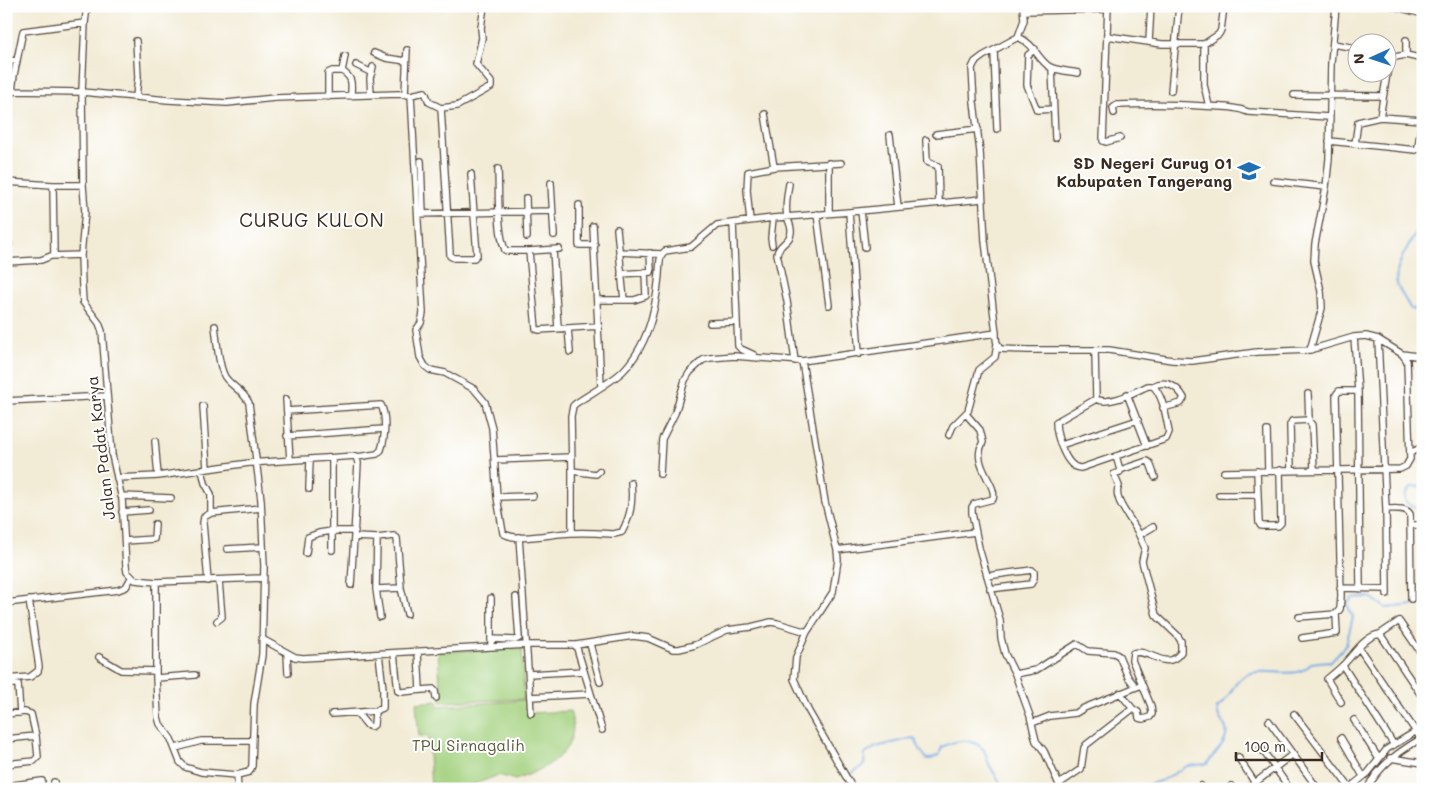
<svg xmlns="http://www.w3.org/2000/svg" width="1429" height="795" viewBox="0 0 1429 795" font-family="Mali,sans-serif">
	<style>
		.green { fill: #a4d280; stroke: #707e4f }
		.lines { fill: none; stroke-linecap: round; stroke-linejoin: round }
		.stream { stroke: #74abe3; stroke-width: 2 }
		.minor-casing { stroke: #564739; stroke-width: 8 }
		.minor { stroke: #fff; stroke-width: 5.5 }
		.labels { text-anchor: middle; dominant-baseline: central; stroke-width: 4; stroke-linejoin: round; paint-order: stroke }
		.poi-label { font-size: 16px; font-weight: bold; fill: #3b2a1e; stroke: #fff; text-anchor: end }
		.street-label { font-size: 16px; fill: #3b2a1e; stroke: #fff }
		.park-label { font-size: 16px; fill: #5a5c3b; stroke: #fff }
		.quarter-label { font-size: 19px; letter-spacing: 1px; fill: #3b2a1e; stroke: #fff }
	</style>
	<rect width="100%" height="100%" fill="#fff"/>
	<filter id="ink" filterUnits="userSpaceOnUse"><feTurbulence type="fractalNoise" baseFrequency=".02" numOctaves="2"/><feDisplacementMap in="SourceGraphic" scale="10" xChannelSelector="R" yChannelSelector="G"/><feConvolveMatrix kernelMatrix="1 2 1 2 8 2 1 2 1" color-interpolation-filters="sRGB"/></filter>
	<filter id="wash" filterUnits="userSpaceOnUse"><feTurbulence type="fractalNoise" baseFrequency=".0096" numOctaves="4" result="noise"/><feDisplacementMap in="SourceGraphic" scale="20" xChannelSelector="R" yChannelSelector="G"/><feGaussianBlur stdDeviation="1.12" result="paint"/><feColorMatrix in="noise" values="0 0 0 0 0 0 0 0 0 0 0 0 0 0 0 0 0 1.4 0 .05"/><feComposite in="paint" operator="in"/></filter>
	<g filter="url(#wash)">
		<rect width="100%" height="100%" fill="#f2ebd5"/>
		<path class="green" d="M522 648 524 699 441 702 438 652Z
			M529 700 530 713 570 711C571 716 573 722 573 727 572 758 539 771 515 780L499 775 461 789 431 788 428 736H419L416 703 437 701 438 706Z"/>
		<g class="lines">
			<path class="stream" d="M1423 223C1414 235 1392 268 1397 284 1400 292 1406 300 1410 308L1413 310 1423 303
				M1423 458 1421 461 1423 469
				M1423 486 1411 487C1398 501 1408 506 1423 509
				M848 776 864 765 865 754 876 747 913 738 916 740 920 750 927 759H931L939 755 942 747C955 740 971 737 983 749 987 753 986 759 989 764 993 773 1000 779 1002 789
				M1141 789 1144 786 1163 780 1187 766 1207 764C1212 755 1230 742 1226 729 1223 720 1218 721 1217 708 1231 699 1232 681 1248 674 1267 666 1299 682 1311 663L1328 661 1330 662 1346 645 1353 617 1347 604 1352 598 1370 597 1386 608 1423 604"/>
		</g>
	</g>
	<g filter="url(#ink)">
		<g class="lines">
			<defs>
				<path id="minor" d="M87 6 85 23 82 92 83 185 85 212 81 255 82 286 83 302 99 323 102 331 112 455 122 499 126 566 127 572 135 580 156 582V678L158 717 160 724 171 739 180 762 185 767 201 772 237 775 238 789
					M1023 6 1024 20 1018 37 983 56 975 62 972 68 974 102 980 152 985 241 996 333C996 340 996 343 1000 349L1027 350H1109L1172 360 1192 361 1257 352 1310 350 1354 337 1366 336 1378 339 1402 354 1423 357
					M1108 6 1103 141 1106 142 1120 138
					M1393 6 1423 14
					M1025 11 1108 9
					M1107 36 1162 44H1204L1219 34 1221 30 1224 6
					M1018 37C1035 44 1037 59 1050 67 1059 71 1069 71 1078 73
					M136 41 138 77 136 97
					M1149 41 1151 6
					M1204 44V85L1209 106
					M1333 44 1356 48
					M1035 49 1028 55 1027 85 1037 110 1053 109
					M994 51 997 129
					M374 53 386 58 406 61
					M1406 55V40
					M345 56 342 71C354 79 351 83 351 96
					M1386 56 1389 61 1380 117 1422 120
					M1389 58 1406 55 1423 59
					M6 60 17 61
					M356 65 372 73
					M1052 68 1055 138
					M12 91 82 92 168 100 227 103 275 98 398 94 411 95 423 313 421 323 416 330 420 357 425 366 430 370 445 373 474 389 485 402 492 428 497 497 503 533C516 543 553 533 571 533 585 532 599 533 614 534L622 532C631 515 633 502 631 483
					M1171 91 1179 6
					M405 94 407 50
					M371 95 370 78 373 67
					M411 95 425 92 429 102 441 108 457 106 491 87V82L476 64 482 38 481 28 484 6
					M1294 95 1382 96
					M9 97 12 91 14 75 23 31 85 23
					M328 97V73L332 71H342
					M441 108 450 254V256L454 258H474L477 255 471 174
					M1114 113 1113 108 1117 105C1146 104 1174 104 1202 106 1218 107 1234 106 1248 112L1329 117
					M936 134 978 129
					M890 135 898 207
					M926 140 927 162 938 166 939 203
					M1329 141 1416 150 1418 147 1423 112
					M1355 144 1358 122 1380 117
					M421 161 423 214
					M774 167 841 163
					M498 169C499 190 497 231 505 250L507 251H529L536 329 539 330 599 326
					M1273 181 1326 187
					M6 182 53 185H83
					M551 183 554 235
					M789 184C787 195 785 206 787 216 788 221 792 227 791 232 791 242 778 244 777 254L787 301 795 361
					M53 185 54 256
					M526 198 527 237
					M579 205V245H595
					M861 211 865 247
					M849 212 859 354
					M829 213V163
					M418 214 552 211
					M817 214 829 305
					M750 221 747 190 748 172 774 167 765 114
					M733 223 738 346 741 349 754 355
					M593 226 601 386
					M617 229 624 300
					M6 245 9 244
					M772 245 771 238 773 218
					M553 250 558 328
					M529 251 559 249
					M619 252 662 254
					M6 262 41 260 51 256 81 255
					M621 274 651 272 650 253
					M598 300H634L646 296 645 272
					M710 323 737 322
					M215 326C217 340 218 365 225 377 232 387 244 391 249 403L261 500 264 566 262 655 254 704 252 766 249 772 237 775
					M568 328 570 352
					M1354 337 1358 391 1360 589
					M1378 339 1386 509 1387 594
					M1095 350 1096 399 1056 422C1056 435 1066 469 1081 468L1166 439 1169 432C1166 418 1164 397 1153 386H1148C1134 392 1110 406 1096 399
					M1310 350 1322 308 1321 291 1314 261 1315 244 1326 187 1329 159 1331 63 1336 6
					M802 361 825 502 837 550 838 560 833 592 807 632 796 657 794 679 808 710 853 789
					M1153 386C1166 379 1178 387 1184 398L1181 403 1163 408
					M1127 394 1147 446
					M1308 394 1309 420
					M286 399 290 460
					M6 401 107 396
					M203 406 207 469
					M287 411 381 405C387 417 385 438 381 450L377 454 357 457
					M966 414 980 430 983 442C970 465 998 484 993 499L974 504 972 507V513L979 548 1000 620 1001 638 1005 654 1015 674 1030 716 1036 741 1044 751 1061 789
					M1267 431 1268 471
					M949 435 953 426 968 411 979 370 995 357 997 344
					M287 436 384 429
					M155 441 158 476
					M1061 445 1138 420
					M1410 453 1423 447
					M1116 456 1120 470V472L1114 474 1119 486C1111 499 1134 521 1139 535L1153 527
					M332 458V531H355
					M495 460 571 457
					M202 470 205 483 211 494V513
					M1120 470 1147 461 1150 463 1155 477
					M1291 470 1290 425 1292 421 1308 420 1312 425 1314 470
					M572 471 596 474 599 471
					M1257 471 1259 523 1261 526H1278L1281 523 1280 470
					M1224 472 1400 469 1406 466 1410 459 1407 361 1402 354
					M660 474 662 439 675 413 685 380 690 372 703 360 710 358 734 356 802 361 996 333
					M117 478 158 476 249 463 356 456 358 463 354 537 377 538 394 536 397 538 401 588 407 614
					M309 489 310 459
					M1219 495H1258
					M121 496 171 498
					M497 497 533 496
					M1386 509C1394 509 1406 507 1410 514L1411 599
					M122 512 149 510
					M1410 525H1423
					M572 533V471L571 416 573 406 575 404C588 395 613 381 623 371 651 342 658 300 660 260L662 254 665 251 691 247 717 225 773 218 849 212 982 199
					M519 537 531 713
					M377 538 376 589 401 588
					M125 541 154 539 155 524
					M227 549 263 547
					M837 550 975 532
					M306 553 308 537 319 533 332 531V550
					M987 576 1032 570 1034 572V578L1031 584 990 589
					M208 581 203 523 204 517 211 513 261 508
					M156 582 263 578
					M351 585 354 537
					M1340 588 1387 589
					M376 589 380 617
					M491 598V643
					M6 603 118 590 126 587 131 578
					M1299 617 1336 614
					M217 621 222 617 219 581
					M1302 638 1337 633 1336 614 1340 609 1341 596 1336 395 1339 391H1358
					M262 639 295 657 303 658 526 645H576L633 636 648 638 673 649H679L695 645 727 630 751 627 771 622 777 623 807 632
					M491 639 515 640 519 638 516 597
					M590 644 600 682
					M576 645 602 730
					M1359 648 1423 742
					M418 652 420 690
					M287 653 288 673
					M394 653 398 691 401 692 433 689 435 691 436 698
					M1423 656 1399 621 1380 634 1423 698
					M99 657 121 670 156 671
					M1343 666 1394 745
					M529 674 584 671
					M1015 674 1036 670 1077 644 1088 651 1114 653 1119 656 1128 677 1136 687
					M156 678 195 675
					M6 679 30 677 38 671 39 667 29 600
					M6 684H18L20 713
					M1120 693 1133 709
					M530 697 591 694
					M1341 702 1327 679C1332 675 1337 671 1342 666 1353 656 1364 636 1380 634
					M357 713 367 725 371 727 374 725 375 711
					M6 714 25 712 31 714 36 736 38 757 34 761 6 764
					M332 714 375 711 383 708V689L379 654
					M1294 714 1350 788
					M1354 720 1379 759
					M1269 721 1318 789
					M1032 723 1050 716 1076 713 1084 708 1139 686
					M1341 738 1363 776
					M6 739 36 736
					M176 748 201 741H252
					M1261 748 1290 789
					M1238 757 1255 783
					M1390 758 1423 763
					M27 784 37 789
					M1059 784 1081 769 1084 748 1086 745 1131 710 1133 709 1138 712 1139 718 1143 719 1150 717 1152 714 1151 706 1132 660 1133 653C1151 648 1166 673 1181 652V641L1177 635 1156 615 1142 561 1145 548 1139 535
					M7 786 42 781
					M1201 786 1203 789
					M1231 786 1233 789
					M54 789V782
					M1247 789 1293 754
					M1348 789 1368 773 1387 749 1423 727
					M1367 789C1379 765 1400 751 1422 738"/>
			</defs>
			<use href="#minor" class="minor-casing"/>
			<use href="#minor" class="minor"/>
		</g>
	</g>
	<defs>
		<symbol id="school-bare" viewBox="-9 -9 18 18"><path d="M0-5L7-2L0 1L-7-2ZM-4 1L0 2.5L4 1V4Q0 6-4 4Z" fill="#1f6fb2" stroke="#fff" stroke-width="2.5" paint-order="stroke"/></symbol>
	</defs>
	<g fill-rule="evenodd">
		<use href="#school-bare" x="1233" y="155" width="32" height="32"/>
	</g>
	<g class="labels">
		<g class="poi-label">
			<text x="1232" y="162">SD Negeri Curug 01<tspan x="1232" dy="18">Kabupaten Tangerang</tspan></text>
		</g>
		<g class="street-label">
			<text transform="translate(100 448) rotate(-97)">Jalan Padat Karya</text>
		</g>
		<g class="park-label">
			<text x="468" y="744">TPU Sirnagalih</text>
		</g>
		<g class="quarter-label">
			<text x="312" y="219">CURUG KULON</text>
		</g>
	</g>
	<rect width="1429" height="795" fill="none" stroke="#fff" stroke-width="25"/>
	<g transform="translate(1372 58) rotate(267)"><circle r="24" fill="#ffffff" stroke="#b1aaa5"/>
	<path d="M0-4L9 19L0 12L-9 19Z" fill="#1f6fb2"/>
	<text y="-8" font-size="14" font-weight="bold" text-anchor="middle" fill="#3b2a1e">N</text>
	</g>
	<path d="M1236 752v8h86v-8" fill="none" stroke="#3b2a1e" stroke-width="2.5"/>
	<text x="1244" y="752" font-size="15" fill="#3b2a1e" stroke="#ffffff" stroke-width="4" paint-order="stroke">100 m</text>
</svg>
